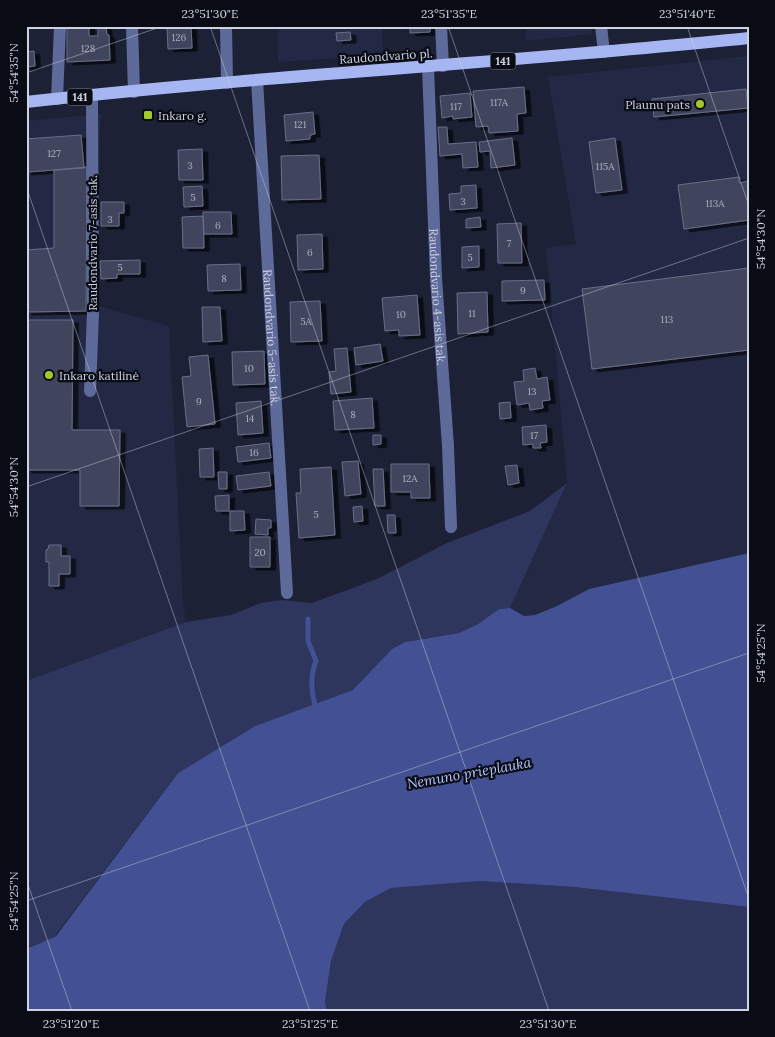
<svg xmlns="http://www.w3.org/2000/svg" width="775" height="1037" viewBox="0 0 775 1037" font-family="Lora,serif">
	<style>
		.built { fill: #232944 }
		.green { fill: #2e365d }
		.water { fill: #435094 }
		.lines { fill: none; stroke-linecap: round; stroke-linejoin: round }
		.stream { stroke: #435094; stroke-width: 5 }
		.building { fill: #3f455d; stroke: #686f88; filter: url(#shadow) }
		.minor { stroke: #5e6a9a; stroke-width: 12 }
		.major { stroke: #a6b6f2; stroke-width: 12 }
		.ticks { fill: none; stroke: #cdd1e0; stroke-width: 1; stroke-opacity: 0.45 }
		.poi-dot { fill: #a3c927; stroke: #090b15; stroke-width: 2 }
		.labels { text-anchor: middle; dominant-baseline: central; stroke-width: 4.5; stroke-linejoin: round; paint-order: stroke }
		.number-label { font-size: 10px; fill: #aaaebf }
		.shield { fill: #090b15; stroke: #9296a3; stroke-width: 1 }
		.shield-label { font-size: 11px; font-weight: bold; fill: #cdd1e0 }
		.street-label { font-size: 12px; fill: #cdd1e0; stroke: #090b15 }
		.poi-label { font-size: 12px; fill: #cdd1e0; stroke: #090b15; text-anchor: start }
		.water-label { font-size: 14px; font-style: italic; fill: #b4c4ff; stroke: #090b15 }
		.neatline { fill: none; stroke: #cdd1e0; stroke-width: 2 }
		.ticks-label { font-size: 12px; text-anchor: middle; fill: #cdd1e0 }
	</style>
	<defs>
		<filter id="shadow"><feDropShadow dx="5.5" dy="3" stdDeviation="0" flood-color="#0009"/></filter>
	</defs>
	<rect width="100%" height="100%" fill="#1c2136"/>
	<path class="built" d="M277 26H382L383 55 278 62Z
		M525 26H592V34L526 41Z
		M749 56V553L589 589 557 606 535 615 524 616 510 608 567 483 546 248 576 244 548 77Z
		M101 114 89 303 169 326 183 603 186 622 26 681V121Z"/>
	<path class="green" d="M567 483 510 608 499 609 478 624 459 633 405 642 392 649 354 690 255 726 178 773 55 936 26 949V681L186 622 231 615 261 603 282 600 312 603 377 579 447 543 530 511Z
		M480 881 574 887 749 907V1011H327L325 1002 331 961 344 924 365 902 391 888Z"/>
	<path class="water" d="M749 553V907L574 887 480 881 391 888 365 902 344 924 331 961 325 1002 327 1011H26V949L56 936 178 773 255 726 353 690 392 649 405 642 459 633 478 624 499 609 510 608 524 616 535 615 557 606 589 589Z"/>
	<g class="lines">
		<path class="stream" d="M308 619V641L316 661C309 678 312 693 316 710"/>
	</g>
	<path class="building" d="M67 26H89V36H98V26H106L107 35H109L110 60 67 62Z
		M191 26 192 48 168 49 167 27Z
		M401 26H430V32L410 33V27Z
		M350 32 351 40 337 41 336 33Z
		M34 51 35 66 26 67V52Z
		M524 87 526 113 517 114 518 131 489 133 488 126 476 127 473 91Z
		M746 89 748 108 654 117 652 99Z
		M470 93 472 117 453 119V116L442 118 440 96Z
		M313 112 315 134 310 135V139L286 141 284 115Z
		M438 127H447L448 144 476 142 478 167 463 168 462 154 440 156Z
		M81 135 84 168 26 172V139Z
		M512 138 515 165 491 168 490 151 480 152 479 142Z
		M615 138 622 190 596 193 589 142Z
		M202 149 203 180H179L178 150Z
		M319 155 321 199 282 200 281 156Z
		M87 167 86 311 26 312V250L54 248V170Z
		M739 177V183L749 181V220L684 229 678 185Z
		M476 185 477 208 450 210 449 194 461 193V186Z
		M202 186 203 206 184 207 183 187Z
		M101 202H124V213H119V226H101Z
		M203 212H231L232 234H204Z
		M203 216 204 248H183L182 217Z
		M480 217 481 227 466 228V219Z
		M521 223 522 263H498L497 224Z
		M322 234 323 269 298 270 297 235Z
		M479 246V267L462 268V247Z
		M140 260V274H117V278L101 279 100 261Z
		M240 264 241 290 208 291 207 265Z
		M749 268V350L592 369 582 289Z
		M544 280 545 300 502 301V281Z
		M487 292 488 332 458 334 457 293Z
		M417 295 420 335 399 336V330L385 331 382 298Z
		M320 301 322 341 291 342 290 302Z
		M202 307H220L222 341 203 342Z
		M26 320H73L72 430H120L119 506H80V470H26Z
		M380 344 383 361 356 365 354 348Z
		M347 348 351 392 331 394 329 372 336 371 334 349Z
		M264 351 265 384 233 385 232 352Z
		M208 355 215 424 187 427 182 377 191 376 189 357Z
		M535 368 537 379 547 377 550 400 542 401 543 408 530 410 529 403 517 405 514 382 524 381 523 370Z
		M372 398 374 428 335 430 333 401Z
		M261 401 263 433 238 435 236 403Z
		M510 402 511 418 500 419 499 403Z
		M546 425 547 442 540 443 541 448H533V444L523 445 522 427Z
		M373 435H381V444L373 445Z
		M269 443 271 458 238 462 236 447Z
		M213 448 214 477H200L199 449Z
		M358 461 361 494 345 496 342 462Z
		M391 464H429L430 498H411V492H391Z
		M517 465 519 483 508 485 505 466Z
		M331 467 335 535 299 538 296 493H301L300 469Z
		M373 469H383L385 506H375Z
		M218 472H227V489H219Z
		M269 472 271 486 238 490 236 476Z
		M229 495V511H216L215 496Z
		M362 506 363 521 354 522 353 507Z
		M230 511H244L245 530 230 531Z
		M387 515H395L396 533H388Z
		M256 519 271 520V528H268V535L255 534Z
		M250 537H270V567H250Z
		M49 545H61V556H70V574H59V586H49V562H46V550L48 549Z"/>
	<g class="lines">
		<g class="minor">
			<path d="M132 26 134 92"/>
			<path d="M226 26 227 83"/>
			<path d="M441 26 443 66"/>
			<path d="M601 26 604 52"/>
			<path id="s1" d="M428 67 436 278 448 446 451 527"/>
			<path id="s2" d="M257 80 287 593"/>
			<path d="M57 99 60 26"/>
			<path d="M90 391 93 312 92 96"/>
		</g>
		<path class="major" d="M26 102C267 75 508 63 749 38"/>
	</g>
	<path class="ticks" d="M210 26 549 1011M448 26 749 899M687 26 749 206M26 73 163 26M26 186 310 1011M26 487 749 238M26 879 72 1011M26 901 749 653"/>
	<g class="poi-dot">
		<circle cx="700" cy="104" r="5"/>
		<rect x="143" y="110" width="10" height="10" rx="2.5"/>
		<circle cx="49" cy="375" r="5"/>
	</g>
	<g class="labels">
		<g class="number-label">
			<text x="179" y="37">126</text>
			<text x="88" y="48">128</text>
			<text x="499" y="102">117A</text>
			<text x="456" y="106">117</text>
			<text x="300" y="124">121</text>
			<text x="54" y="153">127</text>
			<text x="190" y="165">3</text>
			<text x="605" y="166">115A</text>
			<text x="193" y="197">5</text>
			<text x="463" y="201">3</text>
			<text x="715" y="203">113A</text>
			<text x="110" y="219">3</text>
			<text x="218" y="225">6</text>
			<text x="509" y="243">7</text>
			<text x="310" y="252">6</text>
			<text x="470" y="257">5</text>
			<text x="120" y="267">5</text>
			<text x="224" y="278">8</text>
			<text x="523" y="290">9</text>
			<text x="472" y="313">11</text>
			<text x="401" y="314">10</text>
			<text x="667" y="319">113</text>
			<text x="306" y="321">5A</text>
			<text x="249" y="368">10</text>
			<text x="532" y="391">13</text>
			<text x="199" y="401">9</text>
			<text x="353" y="414">8</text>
			<text x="250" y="418">14</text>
			<text x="534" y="435">17</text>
			<text x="254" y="452">16</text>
			<text x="410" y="478">12A</text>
			<text x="316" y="514">5</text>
			<text x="260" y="552">20</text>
		</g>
		<g class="shield">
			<rect x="490.5" y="52.5" width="25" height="17" rx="4"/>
			<rect x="67.5" y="88.5" width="25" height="17" rx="4"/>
		</g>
		<g class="shield-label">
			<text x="503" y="61">141</text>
			<text x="80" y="97">141</text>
		</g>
		<g class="street-label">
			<text transform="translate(386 56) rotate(-4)">Raudondvario pl.</text>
			<text transform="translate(92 243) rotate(-90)">Raudondvario 7-asis tak.</text>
			<text stroke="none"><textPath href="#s1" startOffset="230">Raudondvario 4-asis tak.</textPath></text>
			<text stroke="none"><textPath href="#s2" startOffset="258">Raudondvario 5-asis tak.</textPath></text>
		</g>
		<g class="poi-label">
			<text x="690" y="104" text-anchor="end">Plaunu pats</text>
			<text x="158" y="115">Inkaro g.</text>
			<text x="59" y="375">Inkaro katilinė</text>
		</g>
		<g class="water-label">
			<text transform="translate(469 773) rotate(-10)">Nemuno prieplauka</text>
		</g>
	</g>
	<rect width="775" height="1037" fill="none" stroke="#090b15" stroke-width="55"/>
	<rect x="28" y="28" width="720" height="982" class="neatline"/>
	<g class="ticks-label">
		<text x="210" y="18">23°51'30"E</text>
		<text x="449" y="18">23°51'35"E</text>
		<text x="687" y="18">23°51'40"E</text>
		<text transform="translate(14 73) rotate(-90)" y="4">54°54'35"N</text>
		<text transform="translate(761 239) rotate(-90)" y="4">54°54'30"N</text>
		<text transform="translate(14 487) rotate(-90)" y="4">54°54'30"N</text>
		<text transform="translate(761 653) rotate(-90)" y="4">54°54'25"N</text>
		<text transform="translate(14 901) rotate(-90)" y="4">54°54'25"N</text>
		<text x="71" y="1028">23°51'20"E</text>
		<text x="310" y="1028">23°51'25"E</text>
		<text x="548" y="1028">23°51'30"E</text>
	</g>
</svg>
